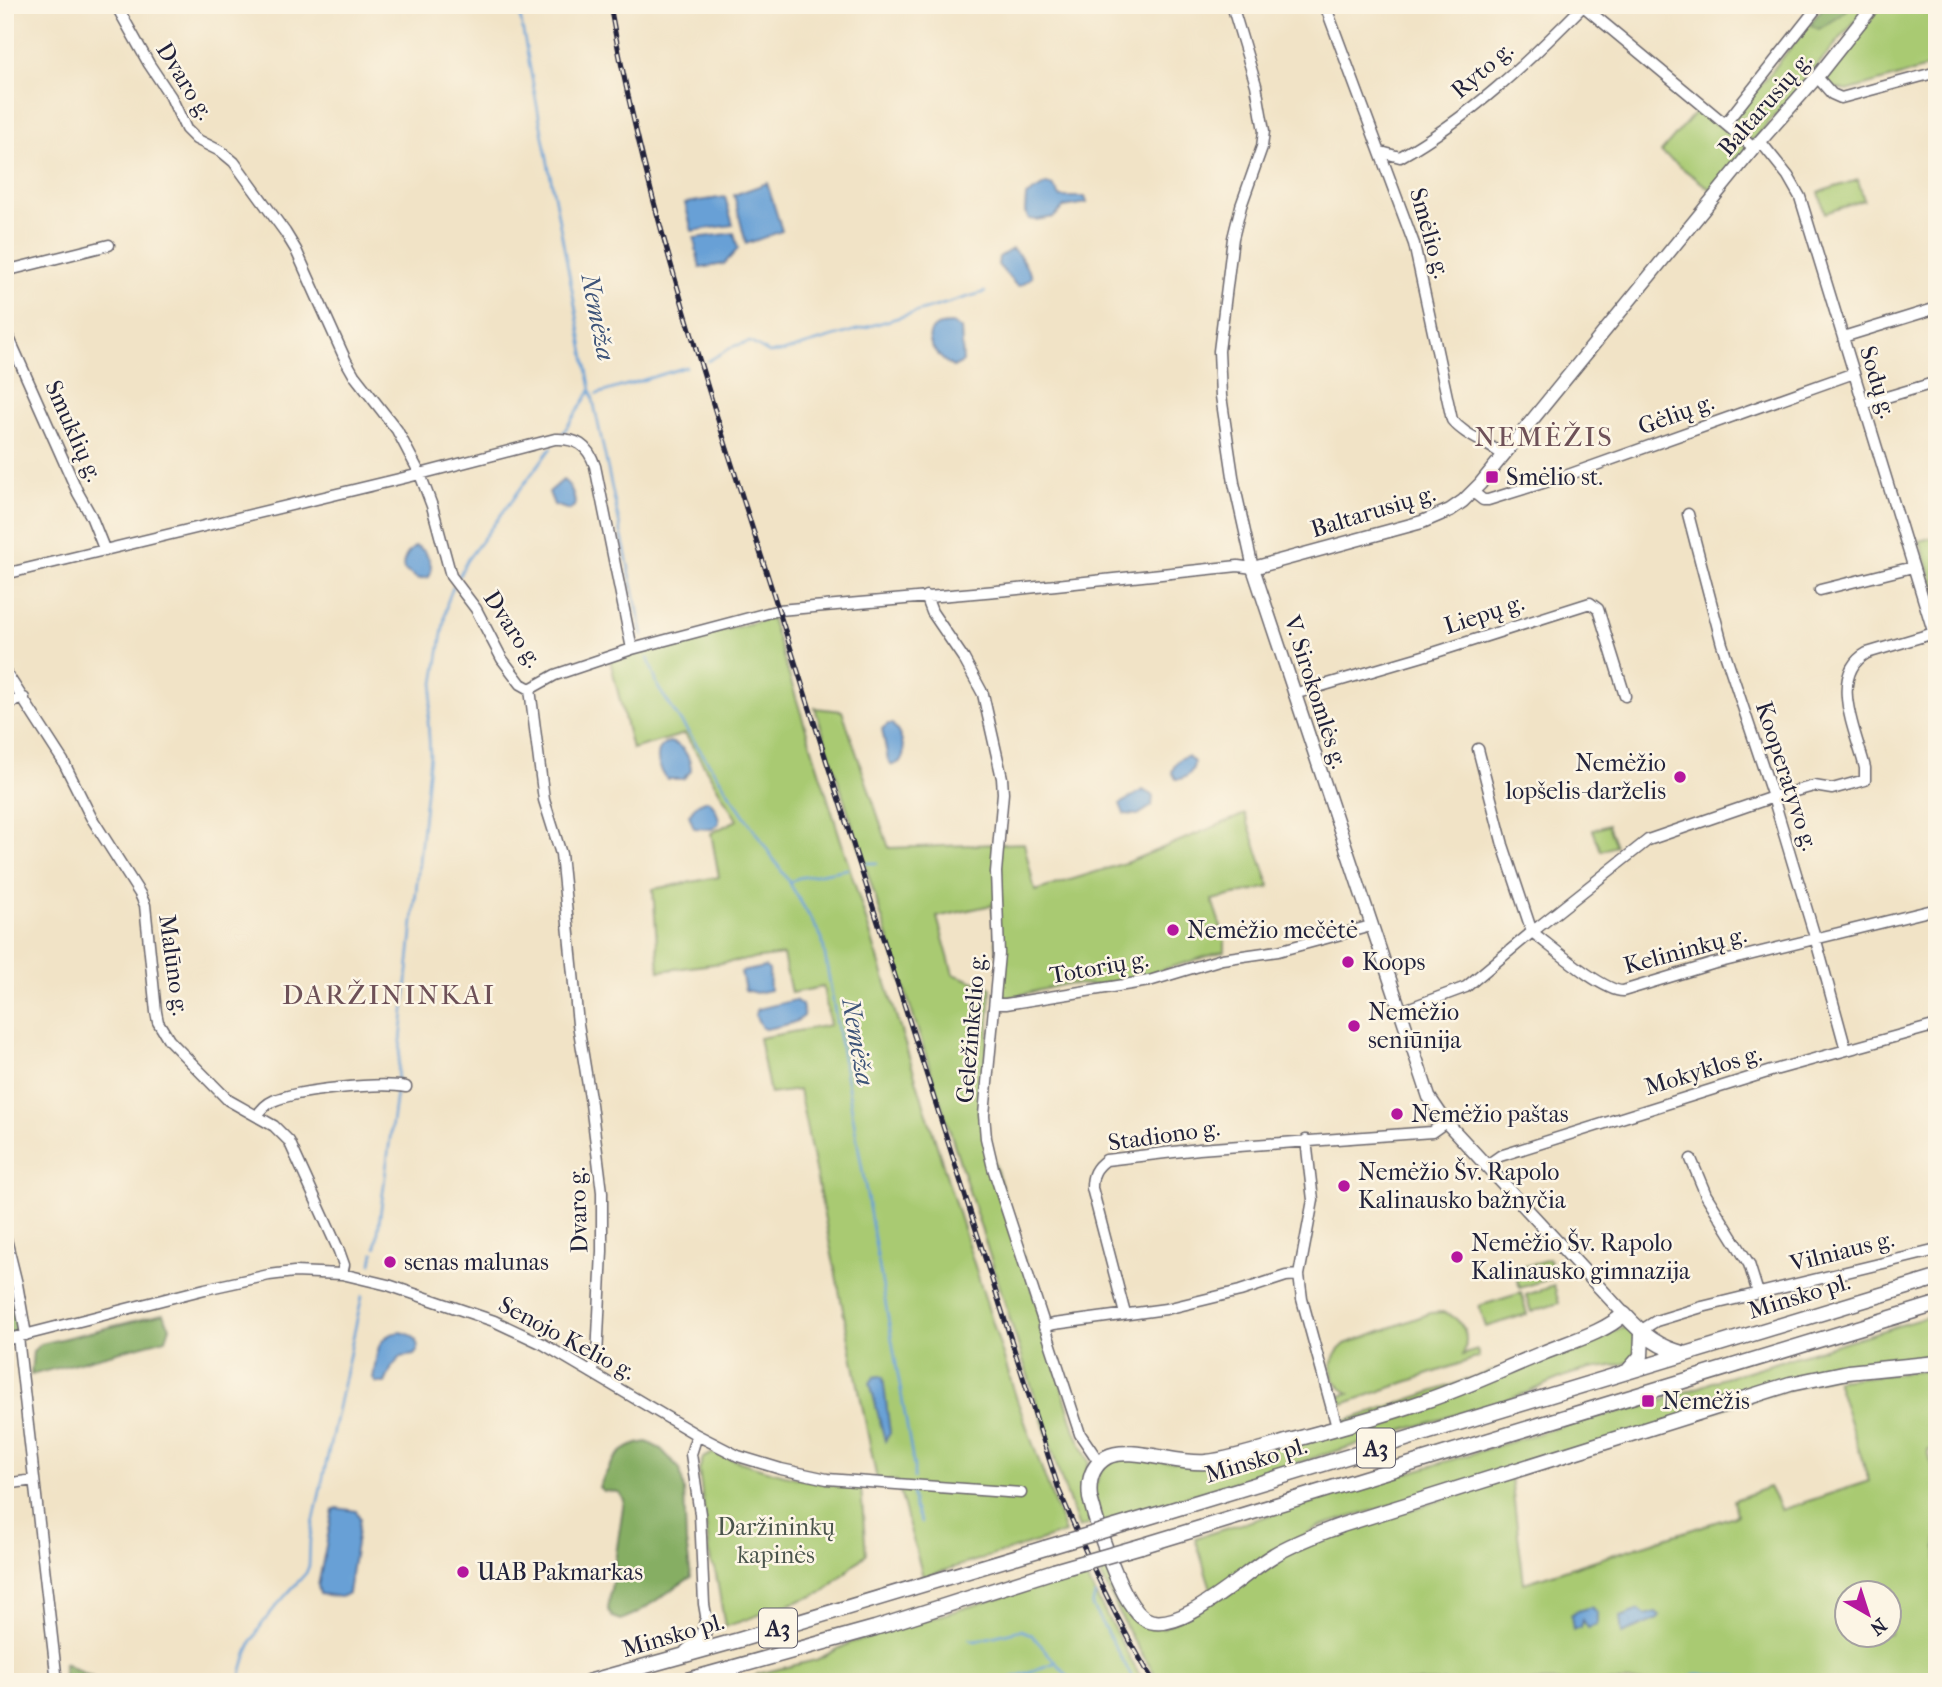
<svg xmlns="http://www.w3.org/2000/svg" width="1942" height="1687" viewBox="0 0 1942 1687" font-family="'IM FELL French Canon',serif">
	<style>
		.green { fill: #a9ca72; stroke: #667656; stroke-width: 2; fill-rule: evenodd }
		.forest { fill: #86ae64; stroke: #546850; stroke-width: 2 }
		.water { fill: #67a0d6; stroke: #446188; stroke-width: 2 }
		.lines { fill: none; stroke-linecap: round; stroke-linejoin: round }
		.stream { stroke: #67a0d6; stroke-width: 2.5 }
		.minor-casing { stroke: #6a666c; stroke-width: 13 }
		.major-casing { stroke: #6a666c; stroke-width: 15 }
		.highway-casing { stroke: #6a666c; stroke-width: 17 }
		.minor { stroke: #fff; stroke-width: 10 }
		.major { stroke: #fff; stroke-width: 12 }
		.highway { stroke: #fff; stroke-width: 14 }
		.rail-casing { stroke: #22223b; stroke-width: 5 }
		.rail { stroke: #fcf5e5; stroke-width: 2.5; stroke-dasharray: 8; stroke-linecap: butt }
		.highway-bridge-casing { stroke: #6a666c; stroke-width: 17; stroke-linecap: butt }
		.highway-bridge { stroke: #fff; stroke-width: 14 }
		.poi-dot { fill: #b5179e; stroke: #fcf5e5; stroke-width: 2.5 }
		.labels { text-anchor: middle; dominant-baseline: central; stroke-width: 5; stroke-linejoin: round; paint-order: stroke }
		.shield { fill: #fcf5e5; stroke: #63616e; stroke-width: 2 }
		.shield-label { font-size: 23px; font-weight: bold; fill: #22223b }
		.street-label { font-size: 24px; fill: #22223b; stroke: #fcf5e5 }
		.poi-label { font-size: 24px; fill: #22223b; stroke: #fcf5e5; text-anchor: start }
		.park-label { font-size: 24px; fill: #4a544c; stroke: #fcf5e5 }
		.water-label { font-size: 26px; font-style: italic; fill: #3e5479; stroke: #fcf5e5 }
		.quarter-label { font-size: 28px; letter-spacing: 2px; fill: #6e5158; stroke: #fcf5e5 }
	</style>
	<rect width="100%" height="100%" fill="#fcf5e5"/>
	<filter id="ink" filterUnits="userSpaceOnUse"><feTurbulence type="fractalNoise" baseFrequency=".0143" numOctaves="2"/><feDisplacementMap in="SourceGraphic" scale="14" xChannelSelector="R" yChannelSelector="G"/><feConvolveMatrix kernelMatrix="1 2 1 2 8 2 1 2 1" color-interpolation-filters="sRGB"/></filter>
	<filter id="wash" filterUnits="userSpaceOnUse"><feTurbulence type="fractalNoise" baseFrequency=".00686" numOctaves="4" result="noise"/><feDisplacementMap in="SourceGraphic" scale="28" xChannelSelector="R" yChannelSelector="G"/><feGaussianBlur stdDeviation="1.57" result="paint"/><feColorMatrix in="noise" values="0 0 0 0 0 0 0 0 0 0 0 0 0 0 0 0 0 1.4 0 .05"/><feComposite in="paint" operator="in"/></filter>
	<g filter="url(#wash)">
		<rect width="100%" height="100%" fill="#f1e3c6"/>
		<path class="green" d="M1850 5H1869L1753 141 1730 124 1811 22 1840 16Z
			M1882 5H1937V65L1847 91 1832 87 1824 76Z
			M1698 109 1748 149 1714 192 1661 152Z
			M1858 180 1864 200 1825 213 1819 192Z
			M1937 536V595L1920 541Z
			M771 618 1017 1400 1065 1533 923 1577 897 1481 877 1480 799 1090 770 1094 759 1038 830 1025 823 987 791 993 783 955 659 971 653 889 719 877 711 833 737 820 685 734 632 749 610 660Z
			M815 708 842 711 889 848 1024 843 1035 891 1128 862 1245 814 1270 887 1212 900 1225 939V951L1135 978 1096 985 1066 984 1003 999 992 905 937 917 953 974 991 988 983 1124 1075 1431 1089 1462 1085 1476 1093 1523 1079 1528 1059 1473Z
			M1608 825 1616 846 1601 851 1593 830Z
			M1549 1259 1555 1277 1520 1288 1514 1270Z
			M1554 1286 1559 1303 1531 1312 1526 1295Z
			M1521 1293 1527 1314 1486 1327 1479 1306Z
			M1442 1312C1463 1318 1471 1334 1463 1355L1477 1350 1479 1357 1343 1404 1340 1396 1349 1393C1327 1382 1326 1359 1345 1344L1431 1313Z
			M1937 1314V1357L1883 1362 1320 1526 1212 1592 1195 1538 1572 1423 1659 1402 1718 1380Z
			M1622 1328 1631 1329 1640 1342 1630 1362C1617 1366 1604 1367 1591 1369 1568 1373 1547 1384 1526 1393L1101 1523 1094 1490 1102 1467 1119 1458 1214 1465Z
			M1931 1370 1937 1375V1448L1928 1450 1937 1486V1682H1160L1131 1637 1098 1569 1108 1565 1121 1599 1163 1628 1286 1555 1330 1535 1511 1478 1524 1583 1737 1515 1734 1500 1769 1487 1781 1510 1869 1481 1836 1380ZM1848 1592H1890V1634H1848Z
			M713 1453C764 1470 807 1484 861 1488L866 1554 824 1592 725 1627 715 1568 711 1564 699 1470 703 1458Z
			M1083 1572 1143 1682H748L758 1674 816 1660 850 1643Z"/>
		<path class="forest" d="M1825 5H1850L1840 16 1819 29 1812 26 1811 22Z
			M14 1289 19 1328 15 1332 5 1335V1292Z
			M163 1314 170 1327 166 1339 31 1375 33 1351 41 1344Z
			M647 1442 661 1449 680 1469 684 1490 686 1542 691 1577 637 1613 621 1620 612 1617 608 1609 624 1500 619 1492 603 1491 599 1487C611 1463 617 1446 647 1442Z
			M64 1663 101 1682H63Z"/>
		<path class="water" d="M767 183 782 231 746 244 734 195Z
			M1046 184 1053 186 1061 197H1085L1087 203 1064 207 1054 217 1036 220 1029 219 1025 212 1026 196Z
			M725 197 733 225 692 231 685 203Z
			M734 233 738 249 724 264 700 268 694 238Z
			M1012 249 1020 256 1032 277 1020 286 1016 285 998 265 999 257Z
			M954 324 961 329 963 362 953 367C942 361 917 338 937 326 942 324 949 324 954 324Z
			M563 480C571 485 575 496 575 505L570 510 554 505 549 492Z
			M416 546C427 550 435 566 429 577L418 579 404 570C401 561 408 551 416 546Z
			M888 724H892C902 734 912 762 892 765L888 760 882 729Z
			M669 742C683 744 691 758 691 771L683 779H667C657 767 652 749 669 742Z
			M1188 756 1194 762C1194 771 1186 780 1176 779L1172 772C1175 764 1178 757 1188 756Z
			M1143 790 1153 796 1152 806 1138 815 1124 814 1120 804Z
			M707 800C714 803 719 815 719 823L712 829 694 828 689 815 696 805Z
			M765 967 769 970 770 990 756 993 745 990 741 972Z
			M795 1000 802 1005 804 1016C794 1025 779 1026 766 1029L762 1028 755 1015 758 1009Z
			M401 1332C412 1334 418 1338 418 1350L414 1355 401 1357 392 1367 385 1383H377L373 1379C377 1358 374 1334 401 1332Z
			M879 1376 883 1377 890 1433 885 1441 870 1383 874 1377Z
			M337 1508 356 1511 360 1518 348 1593 341 1597 320 1594 318 1586 333 1510Z
			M1591 1607 1597 1613V1625L1588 1628 1583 1620 1581 1627 1573 1630 1571 1616 1577 1611Z
			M1639 1610 1646 1615 1656 1612 1660 1616 1658 1619 1622 1634 1620 1617Z"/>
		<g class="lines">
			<path class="stream" d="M518 5 591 390 643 635
				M708 361 734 346 750 342 769 353 782 352 985 292
				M597 394 686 367
				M563 433 591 390
				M458 578 467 560 551 448
				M648 658 659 689 789 882 822 938 914 1467V1478
				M867 863H877
				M790 882 798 878 847 869
				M397 1080 430 754 428 721 447 603 453 587
				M376 1247 396 1092
				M372 1263 374 1253
				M912 1493 914 1506 921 1523
				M1095 1595 1092 1606 1135 1682
				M970 1639 975 1641 1020 1630 1031 1634 1073 1682
				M1028 1673 1030 1682
				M240 1682C247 1631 274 1609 306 1573L309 1566 310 1538 362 1296
				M1001 1682 1054 1663
				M1679 1682 1697 1674 1820 1682"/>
		</g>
	</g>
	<g filter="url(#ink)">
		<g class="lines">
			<defs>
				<path id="minor" d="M116 5 149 64 171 97 186 129 196 139 222 152 234 162 285 232 296 250 346 361 354 375 397 430 420 474 432 506 451 576 476 609 502 659 521 684 530 689
					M1325 5 1414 244 1452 420C1465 436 1487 442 1503 455
					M1582 5 1754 148
					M1817 77 1832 94 1841 98 1937 72
					M1725 124 1819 5
					M1760 141 1788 176 1800 197 1937 644
					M1381 152 1400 157C1469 118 1528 62 1584 5
					M5 271 109 245
					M5 329 78 493 91 516 105 551
					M1843 337 1937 308
					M1863 404 1937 382
					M1473 492 1483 500H1488L1565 476 1854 373
					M1688 514 1722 644 1773 797 1815 937 1846 1050
					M5 574 420 474 555 439C576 438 588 445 595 466L632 649
					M1820 590 1913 567
					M926 596 932 612 964 659 983 694 1002 778 1003 793 996 872 999 954 984 1115 986 1138 993 1168 1080 1434 1099 1462
					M5 671 63 761 91 817 140 894 145 905 156 1012 158 1022 169 1040 228 1100 274 1126 289 1141 339 1251 344 1265 342 1274
					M530 689 555 675 632 649 779 610 1008 590 1238 566 1253 568 1234 483 1221 396 1219 351 1233 238 1241 206 1262 147 1264 131 1256 85 1232 5
					M530 689 544 800 561 854 578 1024 591 1104 602 1192V1251L597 1358 592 1373
					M1294 694 1430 654 1590 603 1598 609 1625 696
					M5 704 24 698
					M1478 749 1503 845 1532 932 1648 840 1773 797 1814 786 1832 789 1865 780V768C1857 734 1827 675 1867 653L1934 633
					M995 1004H1006L1149 981 1222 959 1278 951 1371 926
					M1399 1012 1466 987 1532 932C1551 946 1602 991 1623 991L1712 964 1937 909
					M257 1116C261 1110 266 1104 273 1101 297 1090 380 1082 406 1087
					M1306 1140 1313 1200 1299 1275 1302 1299 1337 1427
					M1691 1159 1706 1195 1749 1264 1758 1293
					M1487 1165 1500 1156 1771 1071 1937 1025
					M5 1179V1201
					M5 1235 17 1284 26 1335
					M1125 1314 1092 1188C1092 1175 1095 1168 1106 1160L1199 1149 1432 1132 1446 1122
					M1044 1327 1054 1324 1166 1309 1240 1291 1286 1276 1299 1275
					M1640 1331 1656 1321 1702 1307 1937 1250
					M18 1337 57 1682
					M5 1340 205 1289 269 1275 294 1272 342 1274 388 1285 494 1321 543 1344 697 1435 738 1456 781 1469 827 1479 1021 1493
					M697 1435 691 1454 700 1514 704 1604 707 1621
					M5 1484 34 1480
					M732 1668 735 1682"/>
				<path id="major" d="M1624 1314 1446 1122 1429 1097 1253 568 1422 522 1450 510 1463 501 1480 484 1754 148 1817 77 1874 5"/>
				<path id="highway" d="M1686 1354C1659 1348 1643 1335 1624 1314 1604 1333 1569 1342 1543 1353 1504 1369 1466 1387 1425 1401 1382 1416 1338 1428 1293 1440 1265 1448 1235 1459 1206 1462 1178 1465 1128 1445 1107 1457 1091 1466 1088 1482 1090 1498 1097 1525 1121 1605 1145 1619 1178 1638 1244 1572 1274 1555 1295 1542 1319 1534 1342 1525L1790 1384 1848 1372 1937 1363
					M1627 1372 1641 1356 1642 1334
					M1132 1522 1937 1278
					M1141 1546 1937 1304
					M687 1652 702 1639 707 1621
					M588 1682 739 1640 1045 1548
					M681 1682 875 1628 1054 1571"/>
			</defs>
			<use href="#minor" class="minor-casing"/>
			<use href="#major" class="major-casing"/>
			<use href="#highway" class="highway-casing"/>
			<use href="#minor" class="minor"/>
			<use href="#major" class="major"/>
			<use href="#highway" class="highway"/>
			<defs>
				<path id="rail" d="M610 5C647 215 718 418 782 621 874 911 967 1201 1059 1490 1087 1556 1116 1621 1154 1682"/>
			</defs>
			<use href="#rail" class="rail-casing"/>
			<use href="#rail" class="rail"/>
			<defs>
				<path id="highway-bridge" d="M1045 1548 1132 1522
					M1054 1571 1141 1546"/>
			</defs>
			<use href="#highway-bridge" class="highway-bridge-casing"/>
			<use href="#highway-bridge" class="highway-bridge"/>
		</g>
	</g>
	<g class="poi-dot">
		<rect x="1485" y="470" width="14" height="14" rx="3.5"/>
		<circle cx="1680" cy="777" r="7"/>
		<circle cx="1173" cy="930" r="7"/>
		<circle cx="1348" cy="962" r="7"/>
		<circle cx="1354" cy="1026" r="7"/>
		<circle cx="1397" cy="1114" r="7"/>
		<circle cx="1344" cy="1186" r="7"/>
		<circle cx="1457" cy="1257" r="7"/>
		<circle cx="390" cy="1262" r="7"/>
		<rect x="1641" y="1394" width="14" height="14" rx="3.5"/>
		<circle cx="463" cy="1572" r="7"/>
	</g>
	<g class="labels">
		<g class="shield">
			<rect x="1357" y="1428.5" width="38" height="39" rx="5"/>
			<rect x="759" y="1608.5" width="38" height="39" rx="5"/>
		</g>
		<g class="shield-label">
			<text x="1376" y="1448">A3</text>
			<text x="778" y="1628">A3</text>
		</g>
		<g class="street-label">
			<text transform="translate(1482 70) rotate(-41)">Ryto g.</text>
			<text transform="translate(185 81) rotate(58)">Dvaro g.</text>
			<text transform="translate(1765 104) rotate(-49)">Baltarusių g.</text>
			<text transform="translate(1430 233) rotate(74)">Smėlio g.</text>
			<text transform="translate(1878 382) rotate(73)">Sodų g.</text>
			<text transform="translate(1676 414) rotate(-20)">Gėlių g.</text>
			<text transform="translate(74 431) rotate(66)">Smuklių g.</text>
			<text transform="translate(1373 511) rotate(-17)">Baltarusių g.</text>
			<text transform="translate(1484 614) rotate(-18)">Liepų g.</text>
			<text transform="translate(513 629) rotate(57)">Dvaro g.</text>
			<text transform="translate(1316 692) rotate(72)">V. Sirokomlės g.</text>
			<text transform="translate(1787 776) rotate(72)">Kooperatyvo g.</text>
			<text transform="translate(1685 950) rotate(-15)">Kelininkų g.</text>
			<text transform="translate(174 965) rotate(82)">Malūno g.</text>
			<text transform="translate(1099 967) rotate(-10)">Totorių g.</text>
			<text transform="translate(971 1028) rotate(-85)">Geležinkelio g.</text>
			<text transform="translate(1703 1070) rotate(-17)">Mokyklos g.</text>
			<text transform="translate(1164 1135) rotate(-8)">Stadiono g.</text>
			<text transform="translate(578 1210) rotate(-92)">Dvaro g.</text>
			<text transform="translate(1842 1251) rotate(-14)">Vilniaus g.</text>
			<text transform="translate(1799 1296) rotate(-17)">Minsko pl.</text>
			<text transform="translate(567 1338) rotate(28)">Senojo Kelio g.</text>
			<text transform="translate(1256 1460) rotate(-17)">Minsko pl.</text>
			<text transform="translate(673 1635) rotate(-16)">Minsko pl.</text>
		</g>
		<g class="poi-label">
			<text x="1506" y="477">Smėlio st.</text>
			<text x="1666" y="763" text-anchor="end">Nemėžio<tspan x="1666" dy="28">lopšelis-darželis</tspan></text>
			<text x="1187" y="930">Nemėžio mečėtė</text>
			<text x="1362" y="962">Koops</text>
			<text x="1368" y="1012">Nemėžio<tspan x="1368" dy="28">seniūnija</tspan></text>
			<text x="1411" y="1114">Nemėžio paštas</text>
			<text x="1358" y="1172">Nemėžio Šv. Rapolo<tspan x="1358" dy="28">Kalinausko bažnyčia</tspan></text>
			<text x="1471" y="1243">Nemėžio Šv. Rapolo<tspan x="1471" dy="28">Kalinausko gimnazija</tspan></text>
			<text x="404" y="1262">senas malunas</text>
			<text x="1662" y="1401">Nemėžis</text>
			<text x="477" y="1572">UAB Pakmarkas</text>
		</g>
		<g class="park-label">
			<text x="776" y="1527">Daržininkų<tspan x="776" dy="28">kapinės</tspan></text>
		</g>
		<g class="water-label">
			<text transform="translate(598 317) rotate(79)">Nemėža</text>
			<text transform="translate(858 1042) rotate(80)">Nemėža</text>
		</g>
		<g class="quarter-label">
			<text x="1544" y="436">NEMĖŽIS</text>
			<text x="389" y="994">DARŽININKAI</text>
		</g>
	</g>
	<rect width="1942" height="1687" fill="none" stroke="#fcf5e5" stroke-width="28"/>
	<g transform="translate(1868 1614) rotate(141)"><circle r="33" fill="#fcf5e5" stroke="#a5a1a1" stroke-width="2"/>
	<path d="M0-5L12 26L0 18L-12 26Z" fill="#b5179e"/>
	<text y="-10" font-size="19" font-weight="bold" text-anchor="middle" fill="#22223b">N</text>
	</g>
</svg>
